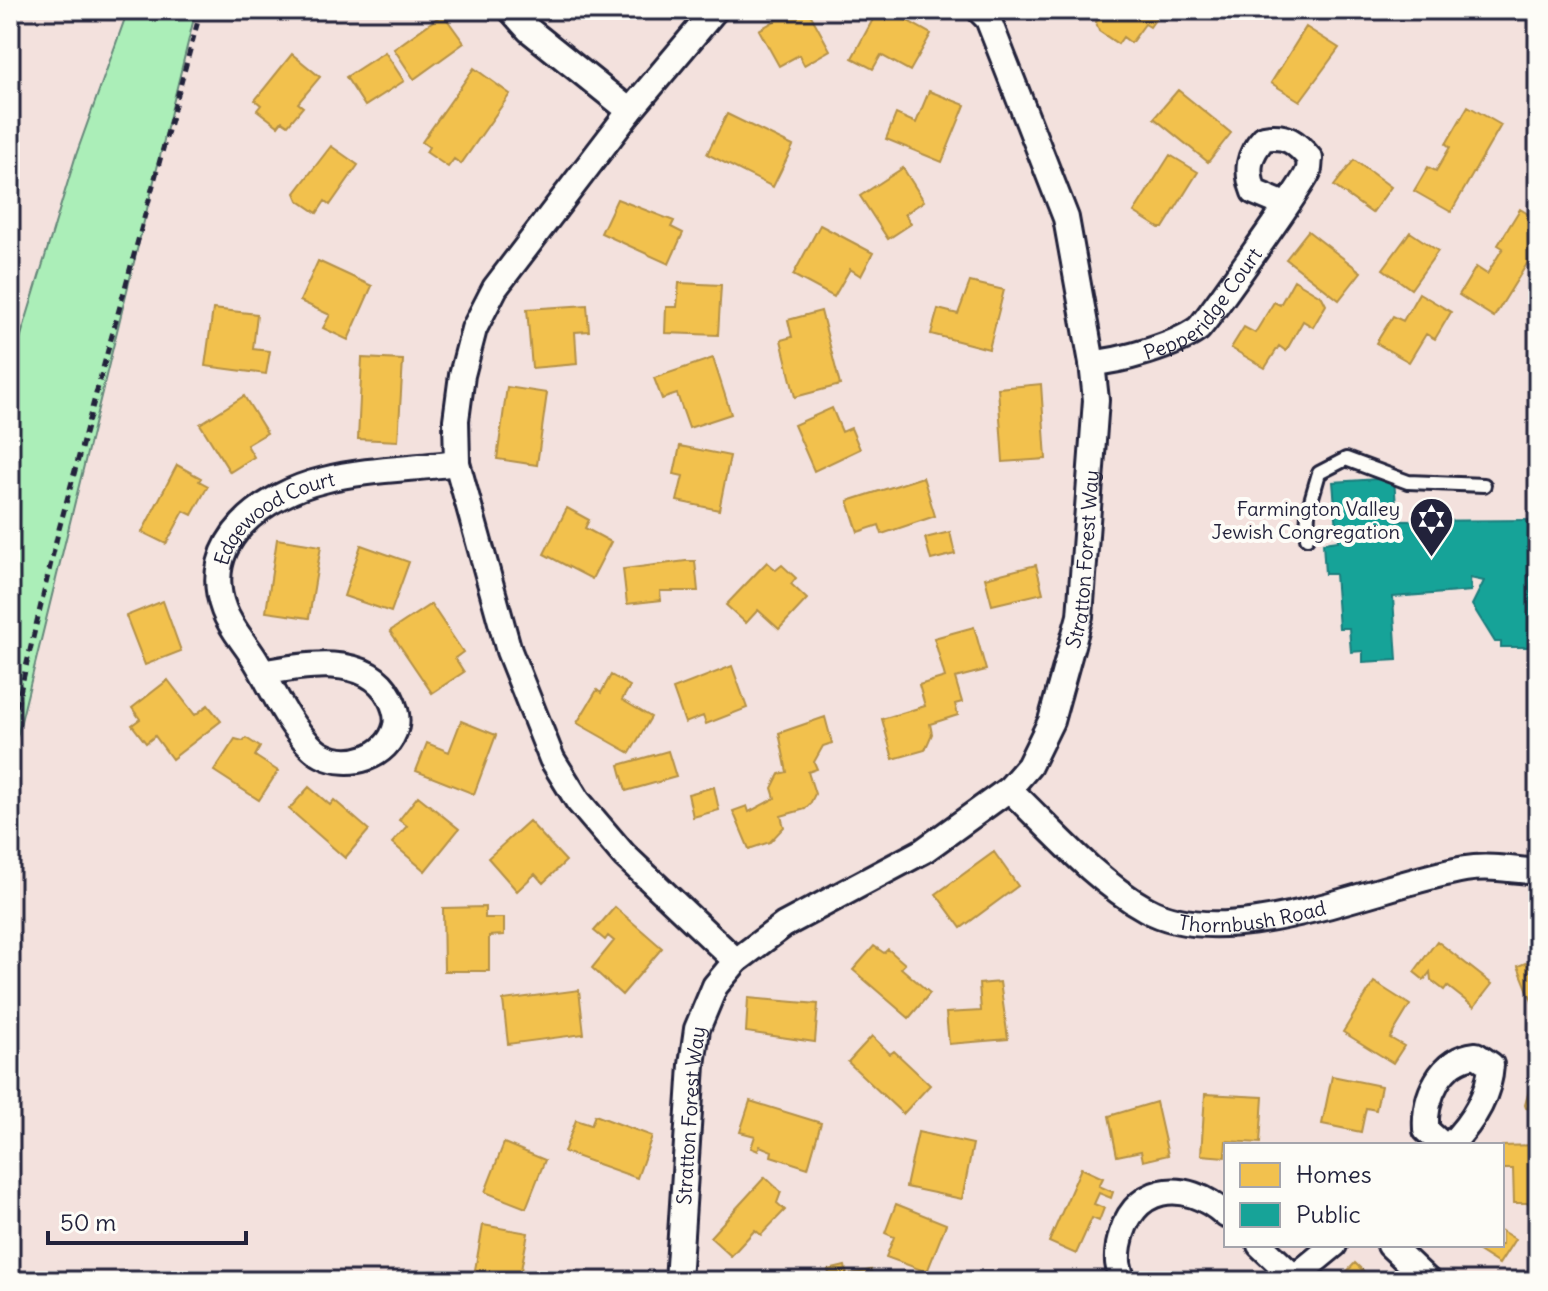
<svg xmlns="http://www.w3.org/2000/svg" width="1548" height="1291" viewBox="0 0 1548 1291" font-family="Delius,sans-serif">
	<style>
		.green { fill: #abeeb8; stroke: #66887a; stroke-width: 2 }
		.homes { fill: #f2c14e; stroke: #b49148; stroke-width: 2 }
		.public { fill: #17a398; stroke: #1a7c7c; stroke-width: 2 }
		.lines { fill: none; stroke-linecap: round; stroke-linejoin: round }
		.service-casing { stroke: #22223b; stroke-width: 18 }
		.minor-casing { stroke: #22223b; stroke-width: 30 }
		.path { stroke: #22223b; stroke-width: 5; stroke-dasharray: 8 6; stroke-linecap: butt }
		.service { stroke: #fdfcf7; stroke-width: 12 }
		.minor { stroke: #fdfcf7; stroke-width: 24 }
		.labels { text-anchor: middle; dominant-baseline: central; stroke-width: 8; stroke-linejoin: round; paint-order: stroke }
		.street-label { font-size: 20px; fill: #22223b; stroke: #fdfcf7 }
		.poi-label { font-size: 20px; fill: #22223b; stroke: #fdfcf7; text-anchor: end }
	</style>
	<rect width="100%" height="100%" fill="#f3e1dd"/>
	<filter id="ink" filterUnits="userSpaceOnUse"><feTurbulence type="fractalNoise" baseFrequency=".0125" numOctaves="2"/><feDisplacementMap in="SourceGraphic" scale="16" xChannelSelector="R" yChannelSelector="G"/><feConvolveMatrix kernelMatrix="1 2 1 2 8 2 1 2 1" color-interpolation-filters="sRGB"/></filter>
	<g filter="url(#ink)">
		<path class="green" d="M128 10H196L10 766V372L76 155Z"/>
		<path class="homes" d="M605 10 602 18 594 14 591 21 567 11Z
			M794 10H808L830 50 804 65 799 55 779 66 759 30Z
			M878 10H888L931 34 910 71 881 55 873 69 852 58Z
			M1105 10H1162L1150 27 1145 24 1131 43 1123 37 1118 44 1099 31 1096 22Z
			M1244 10H1266L1260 20Z
			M443 14 464 43 414 79 394 49Z
			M1306 27 1339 48 1300 101 1271 83Z
			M385 52 404 81 365 106 346 77Z
			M292 54 320 77 298 103 303 107 288 125 282 121 278 126 257 110 261 105 255 100Z
			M474 68 510 94 461 164 454 159 448 167 426 152 429 147 422 142Z
			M1178 90 1231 133 1208 162 1154 118Z
			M929 91 965 105 942 162 886 139 896 114 916 123Z
			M1468 106 1501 125 1451 212 1414 191 1428 167 1436 171 1450 147 1446 144Z
			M727 114 793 146 773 187 707 154Z
			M331 146 358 165 330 205 325 201 317 213 298 200 295 193Z
			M1170 155 1198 172 1163 228H1159L1134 212Z
			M1354 160 1391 187 1372 213 1334 186Z
			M903 168 924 201 905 214 911 224 888 239 860 196Z
			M617 199 674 221 671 227 683 233 669 264 601 233Z
			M1520 209 1538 220V246L1494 317 1459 295 1476 267 1487 274 1503 248 1498 245Z
			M820 225 873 253 861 276 850 269 834 297 793 275Z
			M1308 231 1361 272 1339 300 1286 259Z
			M1410 232 1438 251 1411 289 1383 269Z
			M318 261 372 286 348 340 323 328 330 315 300 301Z
			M1294 280 1322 297 1326 305 1313 327 1303 321 1286 351 1279 346 1265 368 1231 348 1244 327 1255 333 1274 302 1280 305Z
			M970 282 1004 290 989 349 931 334 938 309 958 314Z
			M679 283 721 285 718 335 665 333 666 307H677Z
			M1419 293 1451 312 1435 339 1426 334 1409 362 1376 343 1393 316 1403 321Z
			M587 305 589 331 575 332 577 364 532 368 527 309Z
			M213 309 257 314 253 349 270 351 266 374 205 366Z
			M821 311 840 385 795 397 781 340 792 337 788 320Z
			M362 358 403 360 398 441 358 439Z
			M713 358 731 414 689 428 677 394 662 399 654 378Z
			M1041 384 1046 459 1003 462 998 388Z
			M507 387 547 393 537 465 497 459Z
			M244 396 267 433 247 445 254 457 230 472 200 424Z
			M832 408 842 432 851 428 860 449 814 471 794 425Z
			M680 446 730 456 719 510 677 501 683 476 674 474Z
			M177 465 201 478 199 481 208 486 192 515 184 511 166 544 142 532Z
			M923 477 935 516 882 534 879 525 858 532 848 501Z
			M567 508 589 520 585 528 611 542 592 579 544 554Z
			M950 532 955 554 931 560 925 538Z
			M277 539 321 546 309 618 266 612Z
			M361 545 409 562 391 612 344 596Z
			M686 561H695L698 591H660L661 600 627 604 623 569Z
			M767 562 776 570 782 565 796 578 791 584 807 599 779 629 758 610 746 623 726 605Z
			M1036 565 1043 593 992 605 985 578Z
			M163 601 181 651 145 665 126 616Z
			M431 604 463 652 455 658 464 672 432 693 390 631Z
			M974 627 986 670 955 678 962 702 955 704 958 715 930 724 932 734 925 750 893 759 882 719 925 706 919 685 945 677 934 638Z
			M732 666 747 708 706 724 703 716 685 723 673 689Z
			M611 675 630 686 622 700 651 717 630 753 577 723 597 690 601 693Z
			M168 680 195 715 208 705 221 721 172 759 155 736 146 743 132 725 140 719 132 708Z
			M825 717 832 743 823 746 814 762 817 769 808 772 815 794 810 804 805 809 781 816 784 827 770 842 749 849 733 811 747 806 749 812 775 798 772 788 779 774 787 772 779 733Z
			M461 721 496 735 474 794 416 771 427 743 449 752Z
			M246 738 260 747 255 756 278 771 259 800 214 771 235 739 243 741Z
			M668 751 676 777 626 791 619 765Z
			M309 787 330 805 334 800 369 830 345 858 289 809Z
			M714 787 719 810 693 817 688 794Z
			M418 796 459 829 425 871 392 843 407 826 399 820Z
			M529 821 566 861 543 883 535 874 517 891 488 858Z
			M994 852 1018 886 961 928 936 894Z
			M485 907V918H504V935L489 936V971H444L443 908Z
			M615 907 662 948 622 995 592 968 614 941 608 936 605 940 594 931Z
			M1437 941 1492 984 1474 1007 1447 986 1444 990 1431 980 1430 972 1424 980 1414 972Z
			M874 946 884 953 888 949 905 964 901 968 930 993 909 1018 853 970Z
			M1538 958V1016L1518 966Z
			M1000 982 1008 1039 949 1044 946 1013 981 1011 979 984Z
			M1374 982 1410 1005 1390 1038 1404 1046 1393 1063 1343 1032Z
			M579 990 584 1034 508 1044 503 1000Z
			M748 998 818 1004 815 1042 746 1032Z
			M872 1036 890 1054 894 1051 930 1085 903 1114 848 1062Z
			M1332 1076 1381 1086 1376 1110 1366 1108 1361 1132 1322 1124Z
			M1532 1080 1538 1082V1112L1526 1108 1525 1105Z
			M1205 1094 1263 1097 1260 1143 1226 1141 1225 1157 1201 1155Z
			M750 1101 821 1123 808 1168 771 1156 772 1151 760 1146 758 1151 751 1148 755 1136 740 1132Z
			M1156 1102 1168 1155 1143 1161 1141 1151 1117 1156 1109 1116Z
			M595 1115 652 1136 637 1178 564 1152 576 1120 591 1125Z
			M918 1132 973 1144 962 1199 906 1187Z
			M504 1143 545 1160 526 1208 485 1192Z
			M1538 1145V1203H1514L1513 1169H1502V1146Z
			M1081 1168 1103 1178 1099 1186 1113 1192 1111 1198 1099 1193 1094 1204 1104 1208 1099 1221 1092 1218 1076 1254 1049 1242Z
			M765 1177 781 1192 777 1203 785 1210 761 1235 755 1230 731 1256 710 1237Z
			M896 1204 946 1224 927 1272 886 1257 894 1237 885 1233Z
			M483 1225 528 1233 521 1270 539 1273 537 1281H473Z
			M1502 1231 1515 1239 1499 1264 1469 1245H1502Z
			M1355 1263 1374 1281H1338Z
			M845 1266 847 1275 871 1270 874 1281H813L830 1277 828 1270Z"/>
		<path class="public" d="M1394 478 1397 521 1538 520V640L1531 641 1532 647H1501V642H1495L1472 605 1484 581 1470 578 1471 591 1393 597 1397 660 1363 662V651L1351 652 1349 628H1339L1335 574H1325L1323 543 1338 541 1333 482Z"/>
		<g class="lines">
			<defs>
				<path id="service" d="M1307 538 1308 511 1319 473 1346 459 1408 482 1484 485"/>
				<g id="minor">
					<path d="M511 10 529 30 630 111"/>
					<path d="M715 10 630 111 495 288 474 329 462 375 456 420 457 463 509 651 552 759 578 801 624 855 736 961"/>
					<path id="s1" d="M1092 363C1121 361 1174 346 1198 329 1205 323 1305 182 1308 172 1310 168 1309 163 1310 159 1296 142 1286 134 1264 138 1248 155 1246 171 1254 192L1285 205"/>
					<path id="s2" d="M263 673C303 665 367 653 390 697 394 705 398 717 396 726 388 758 349 769 322 755 312 750 303 738 296 729 280 708 270 684 256 661 246 644 231 629 224 610 198 541 265 494 324 480 367 469 413 469 457 463"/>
					<path id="s3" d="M1009 789C1051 829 1094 880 1146 909 1228 955 1377 884 1465 869 1489 865 1514 870 1538 872"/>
					<path d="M1443 1145 1426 1130C1424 1097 1440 1059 1476 1055L1491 1065C1489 1097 1472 1123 1450 1145"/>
					<path d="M1260 1245 1294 1277"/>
					<path d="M1390 1245 1428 1281"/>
					<path id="s4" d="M678 1281 692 1065 697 1029 715 986 736 961 784 925 923 851 1009 789 1029 766 1051 721 1080 616 1096 400 1092 363 1066 218 988 19 979 10"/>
					<path d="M1124 1281C1117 1269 1117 1258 1119 1245 1130 1184 1185 1177 1226 1215"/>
					<path d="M1290 1281 1334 1245"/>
				</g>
			</defs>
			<use href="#service" class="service-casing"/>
			<use href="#minor" class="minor-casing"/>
			<path class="path" d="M10 734 59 529 201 10"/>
			<use href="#service" class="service"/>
			<use href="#minor" class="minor"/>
		</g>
	</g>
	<defs>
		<symbol id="synagogue-pin" viewBox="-11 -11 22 30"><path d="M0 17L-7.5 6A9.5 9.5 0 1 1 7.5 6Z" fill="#22223b" stroke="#fdfcf7"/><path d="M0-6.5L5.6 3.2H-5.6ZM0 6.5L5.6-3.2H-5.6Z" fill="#fff"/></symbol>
	</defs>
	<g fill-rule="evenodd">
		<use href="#synagogue-pin" x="1406" y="494" width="51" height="69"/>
	</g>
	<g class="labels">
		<g class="street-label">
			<text stroke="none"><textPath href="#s1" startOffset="132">Pepperidge Court</textPath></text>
			<text stroke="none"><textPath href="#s2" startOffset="558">Edgewood Court</textPath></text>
			<text stroke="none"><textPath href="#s4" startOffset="902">Stratton Forest Way</textPath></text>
			<text stroke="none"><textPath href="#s3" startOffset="292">Thornbush Road</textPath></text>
			<text stroke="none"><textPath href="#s4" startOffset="166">Stratton Forest Way</textPath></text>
		</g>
		<g class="poi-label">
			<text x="1400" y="508">Farmington Valley<tspan x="1400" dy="23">Jewish Congregation</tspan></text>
		</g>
	</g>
	<rect width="1548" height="1291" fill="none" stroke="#fdfcf7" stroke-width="40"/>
	<rect x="20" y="20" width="1508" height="1251" fill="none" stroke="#22223b" stroke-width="3" filter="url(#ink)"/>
	<rect x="1224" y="1143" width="280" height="104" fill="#fdfcf7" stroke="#a5a5ac" stroke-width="2"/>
	<rect x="1240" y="1163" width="40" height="24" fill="#f2c14e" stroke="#a5a5ac" stroke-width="2"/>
	<text x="1296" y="1183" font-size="24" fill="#22223b">Homes</text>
	<rect x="1240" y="1203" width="40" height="24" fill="#17a398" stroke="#a5a5ac" stroke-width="2"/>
	<text x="1296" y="1223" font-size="24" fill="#22223b">Public</text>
	<path d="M48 1231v12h198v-12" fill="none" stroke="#22223b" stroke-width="4"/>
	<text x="60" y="1231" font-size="24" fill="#22223b" stroke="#fdfcf7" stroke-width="6" paint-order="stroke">50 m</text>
</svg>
